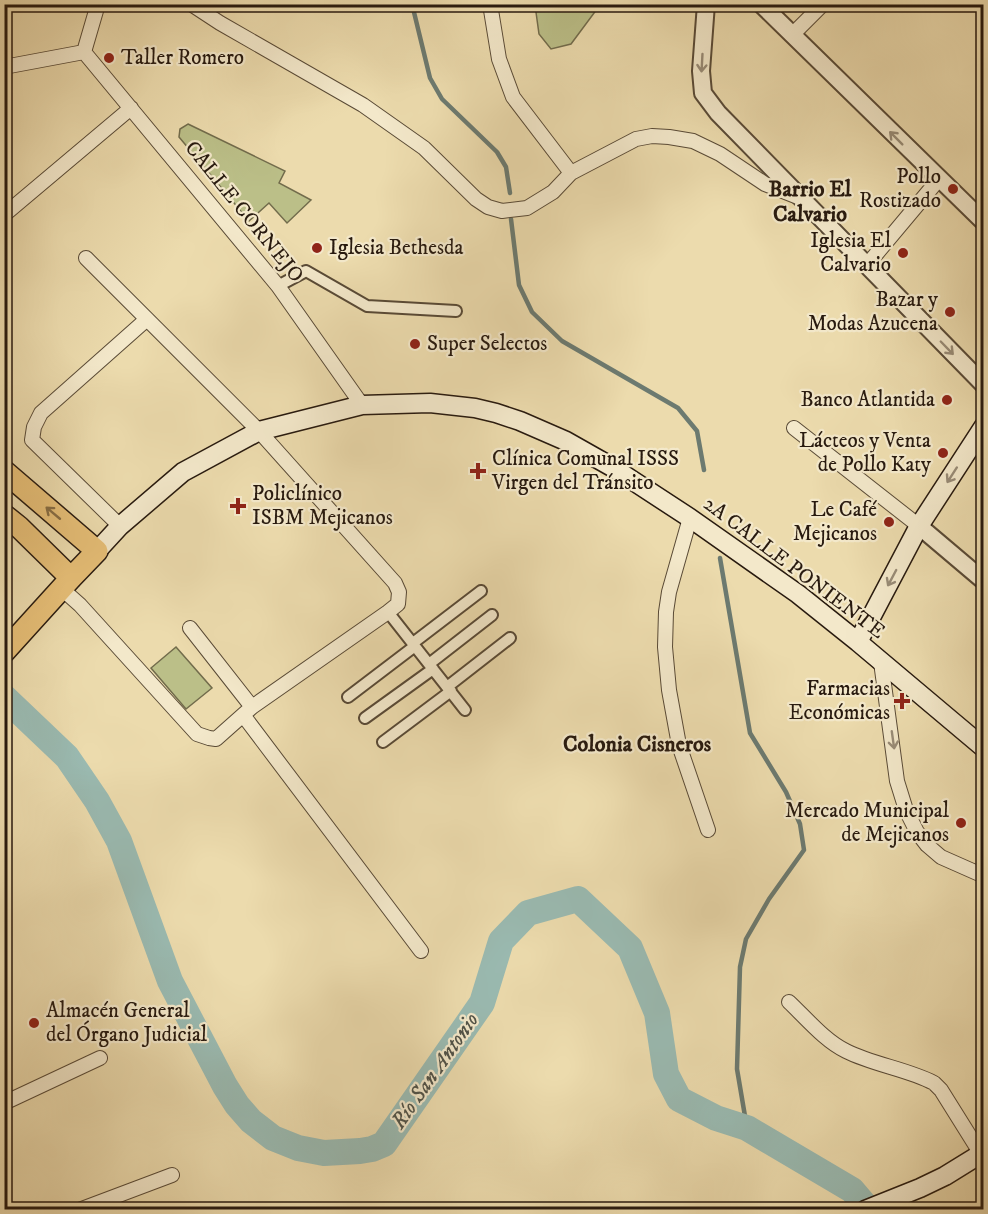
<svg xmlns="http://www.w3.org/2000/svg" width="988" height="1214" viewBox="0 0 988 1214" font-family="'IM FELL DW Pica',serif">
	<style>
		.green { fill: #bbbf88; stroke: #726c4c; stroke-width: 1.5 }
		.lines { fill: none; stroke-linecap: round; stroke-linejoin: round }
		.stream { stroke: #6c7a70; stroke-width: 4.5 }
		.river { stroke: #9abab1; stroke-width: 26 }
		.pedestrian-casing { stroke: #594a36; stroke-width: 14 }
		.minor-casing { stroke: #594a36; stroke-width: 16 }
		.tertiary-casing { stroke: #594a36; stroke-width: 20 }
		.secondary-casing { stroke: #281a0f; stroke-width: 21 }
		.primary-casing { stroke: #281a0f; stroke-width: 24 }
		.pedestrian { stroke: #f3e8ca; stroke-width: 10 }
		.minor { stroke: #f3e8ca; stroke-width: 14 }
		.tertiary { stroke: #f3e8ca; stroke-width: 16 }
		.secondary { stroke: #f3e8ca; stroke-width: 18 }
		.primary { stroke: #e6be76; stroke-width: 21 }
		.oneway { stroke: #988b76 }
		.oneway2 { stroke: #876c42 }
		.poi-dot { fill: #8f2418; stroke: #f3e8ca; stroke-width: 2 }
		.labels { text-anchor: middle; dominant-baseline: central; stroke-width: 4.5; stroke-linejoin: round; paint-order: stroke }
		.poi-label { font-size: 21px; fill: #281a0f; stroke: #f3e8ca; text-anchor: end }
		.street-label { font-size: 21px; fill: #281a0f; stroke: #f3e8ca }
		.neighbourhood-label { font-size: 22px; font-weight: bold; fill: #281a0f; stroke: #f3e8ca }
		.water-label { font-size: 22px; font-style: italic; fill: #505248; stroke: #f3e8ca }
	</style>
	<rect width="100%" height="100%" fill="#ecdbad"/>
	<filter id="stains"><feTurbulence type="fractalNoise" baseFrequency=".00333" numOctaves="4"/><feColorMatrix values="0 0 0 0 .2 0 0 0 0 .09 0 0 0 0 .02 0 0 0 .5 -.17"/></filter>
	<radialGradient id="worn" r=".72"><stop offset=".6" stop-color="#630" stop-opacity="0"/><stop offset="1" stop-color="#630" stop-opacity=".3"/></radialGradient>
	<path class="green" d="M535 5V4L600 5 571 44 551 49 539 34Z
		M188 124 285 171 279 183 311 200 287 223 269 203 249 221 179 137 180 129Z
		M176 647 212 688 186 709 151 668Z"/>
	<g class="lines">
		<path class="stream" d="M412 4 430 78 442 99 497 152 506 167 510 193
			M511 219 519 285 532 312 562 341 678 408 697 431 704 470
			M720 558 750 733 786 792 800 824 804 850 769 899 746 939 740 967 737 1069 747 1128"/>
		<path class="river" d="M4 697 67 757 97 801 119 841 170 981 225 1086 237 1105 251 1121 273 1138 298 1148 324 1153 360 1151 372 1149 384 1144 482 1003 501 941 528 913 578 899 630 948 657 1013 666 1074 679 1099 716 1118 747 1128 852 1190 869 1210"/>
		<defs>
			<path id="pedestrian" d="M278 286 306 271 367 306 456 311
				M388 612 465 710
				M413 643 481 591
				M429 664 492 615
				M447 687 510 638
				M348 697 415 646
				M365 718 433 669
				M383 742 451 691"/>
			<path id="minor" d="M191 4 220 23 363 105 424 148 476 199 488 207 502 211 527 208 553 192 571 173 636 139 652 136 669 137 693 141 720 154 765 184 798 197
				M490 4 499 59 513 97 571 173
				M792 35 823 4
				M84 52 278 286 362 405
				M84 52 98 4
				M4 67 84 52
				M4 215 131 108
				M867 265 939 179
				M794 428 919 526
				M690 518 669 592 666 612 665 647 669 690 679 745 708 830
				M120 526 32 440 34 427 41 413 147 319
				M62 589 80 605 197 734 209 738 216 739 252 707 388 612 398 604 399 592 395 583 259 431 86 258
				M190 628 252 707
				M881 662 897 781 906 810 917 832 927 845 941 857 984 876
				M243 715 421 951
				M789 1002C806 1018 825 1041 846 1051 874 1065 907 1069 934 1083L941 1090 981 1154
				M4 1103 100 1058
				M79 1210 172 1175"/>
			<path id="tertiary" d="M706 4 701 71 703 93 718 113 984 385
				M761 4 984 222
				M919 526 984 581"/>
			<path id="secondary" d="M97 551 120 526 183 472 259 431 362 405 430 403 475 408 496 413 520 421 566 441 612 467 690 518 798 594 858 642 984 748
				M858 642 919 526 984 426
				M865 1210 920 1188 945 1176 984 1152"/>
			<path id="primary" d="M4 471 97 551 71 578 4 652
				M4 515 19 527 71 578"/>
		</defs>
		<use href="#pedestrian" class="pedestrian-casing"/>
		<use href="#minor" class="minor-casing"/>
		<use href="#tertiary" class="tertiary-casing"/>
		<use href="#secondary" class="secondary-casing"/>
		<use href="#primary" class="primary-casing"/>
		<use href="#pedestrian" class="pedestrian"/>
		<use href="#minor" class="minor"/>
		<use href="#tertiary" class="tertiary"/>
		<use href="#secondary" class="secondary"/>
		<use href="#primary" class="primary"/>
	</g>
	<defs><path id="oneway-shaft" d="M-6 0H5M1.5-3L5.5 0L1.5 3" fill="none" stroke-width="1.6" stroke-linecap="round" stroke-linejoin="round" transform="scale(1.5)"/></defs>
	<g class="oneway">
		<use href="#oneway-shaft" transform="translate(702 63) rotate(93)"/>
		<use href="#oneway-shaft" transform="translate(896 138) rotate(-135)"/>
		<use href="#oneway-shaft" transform="translate(947 348) rotate(46)"/>
		<use href="#oneway-shaft" transform="translate(952 475) rotate(123)"/>
		<use href="#oneway-shaft" transform="translate(892 578) rotate(118)"/>
		<use href="#oneway-shaft" transform="translate(893 740) rotate(82)"/>
	</g>
	<use class="oneway2" href="#oneway-shaft" transform="translate(53 513) rotate(-140)"/>
	<g class="poi-dot">
		<circle cx="109" cy="58" r="6"/>
		<circle cx="953" cy="189" r="6"/>
		<circle cx="317" cy="248" r="6"/>
		<circle cx="903" cy="253" r="6"/>
		<circle cx="950" cy="312" r="6"/>
		<circle cx="415" cy="344" r="6"/>
		<circle cx="947" cy="400" r="6"/>
		<circle cx="943" cy="453" r="6"/>
		<path d="M475 462h6v6h6v6h-6v6h-6v-6h-6v-6h6z"/>
		<path d="M235 497h6v6h6v6h-6v6h-6v-6h-6v-6h6z"/>
		<circle cx="889" cy="522" r="6"/>
		<path d="M899 692h6v6h6v6h-6v6h-6v-6h-6v-6h6z"/>
		<circle cx="961" cy="823" r="6"/>
		<circle cx="34" cy="1023" r="6"/>
	</g>
	<g class="labels">
		<g class="poi-label">
			<text x="121" y="58" text-anchor="start">Taller Romero</text>
			<text x="941" y="177">Pollo<tspan x="941" dy="24">Rostizado</tspan></text>
			<text x="891" y="241">Iglesia El<tspan x="891" dy="24">Calvario</tspan></text>
			<text x="329" y="248" text-anchor="start">Iglesia Bethesda</text>
			<text x="938" y="300">Bazar y<tspan x="938" dy="24">Modas Azucena</tspan></text>
			<text x="427" y="344" text-anchor="start">Super Selectos</text>
			<text x="935" y="400">Banco Atlantida</text>
			<text x="931" y="441">Lácteos y Venta<tspan x="931" dy="24">de Pollo Katy</tspan></text>
			<text x="492" y="459" text-anchor="start">Clínica Comunal ISSS<tspan x="492" dy="24">Virgen del Tránsito</tspan></text>
			<text x="252" y="494" text-anchor="start">Policlínico<tspan x="252" dy="24">ISBM Mejicanos</tspan></text>
			<text x="877" y="510">Le Café<tspan x="877" dy="24">Mejicanos</tspan></text>
			<text x="890" y="689">Farmacias<tspan x="890" dy="24">Económicas</tspan></text>
			<text x="949" y="811">Mercado Municipal<tspan x="949" dy="24">de Mejicanos</tspan></text>
			<text x="46" y="1011" text-anchor="start">Almacén General<tspan x="46" dy="24">del Órgano Judicial</tspan></text>
		</g>
		<g class="street-label">
			<text transform="translate(244 212) rotate(51)">CALLE CORNEJO</text>
			<text transform="translate(794 568) rotate(37)">2A CALLE PONIENTE</text>
		</g>
		<g class="neighbourhood-label">
			<text x="810" y="189">Barrio El<tspan x="810" dy="25">Calvario</tspan></text>
			<text x="637" y="744">Colonia Cisneros</text>
		</g>
		<g class="water-label">
			<text transform="translate(435 1071) rotate(-55)">Río San Antonio</text>
		</g>
	</g>
	<rect width="988" height="1214" fill="none" stroke="#ecdbad" stroke-width="24"/>
	<rect x="6" y="6" width="976" height="1202" fill="none" stroke="#281a0f" stroke-width="3"/>
	<rect x="12" y="12" width="964" height="1190" fill="none" stroke="#281a0f" stroke-width="1.5"/>
	<rect width="100%" height="100%" filter="url(#stains)"/>
	<rect width="100%" height="100%" fill="url(#worn)"/>
</svg>
